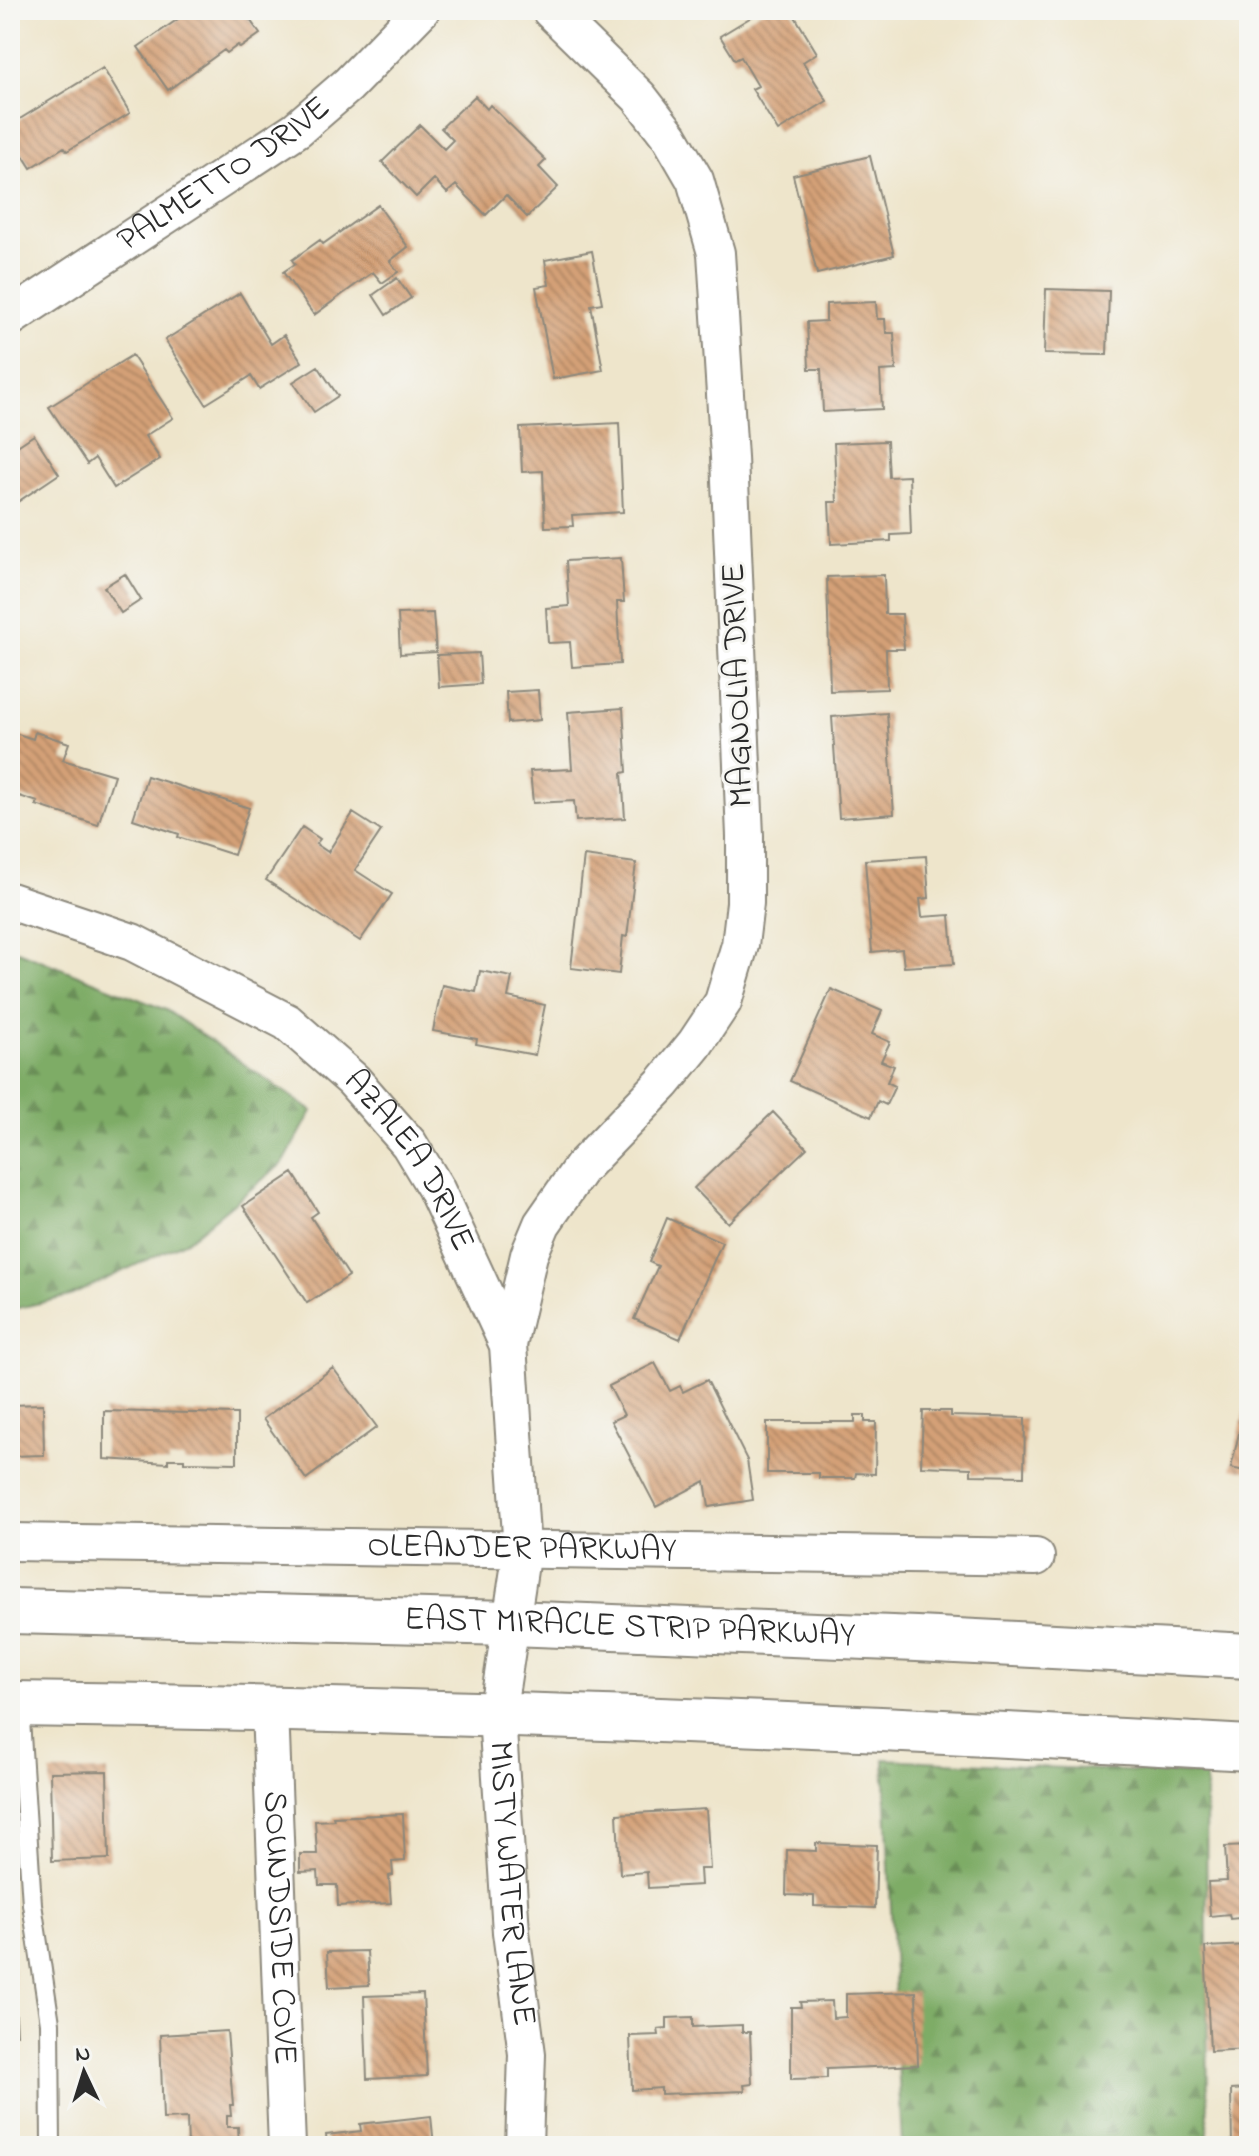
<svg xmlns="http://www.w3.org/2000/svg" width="1259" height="2156" viewBox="0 0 1259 2156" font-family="'Indie Flower',sans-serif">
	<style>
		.forest { fill: url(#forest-firs); stroke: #546c48; stroke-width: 2 }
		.building { fill: url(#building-back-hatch) }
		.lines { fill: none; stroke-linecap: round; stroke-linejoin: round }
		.lane-casing { stroke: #8c887b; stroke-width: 22 }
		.street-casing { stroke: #8c887b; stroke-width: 40 }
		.highway-casing { stroke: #8c887b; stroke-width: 48 }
		.lane { stroke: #fff; stroke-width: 18 }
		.street { stroke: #fff; stroke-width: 36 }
		.highway { stroke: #fff; stroke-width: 44 }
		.labels { text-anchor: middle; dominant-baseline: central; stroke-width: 6; stroke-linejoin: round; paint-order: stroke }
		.street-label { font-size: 34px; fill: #2b2b2b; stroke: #f6f6f2 }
	</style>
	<defs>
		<pattern id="forest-firs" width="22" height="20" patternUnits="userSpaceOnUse" patternTransform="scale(2)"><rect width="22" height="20" fill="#7eac66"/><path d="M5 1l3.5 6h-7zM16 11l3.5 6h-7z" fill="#678c54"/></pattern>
		<pattern id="building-back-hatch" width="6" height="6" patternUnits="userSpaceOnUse" patternTransform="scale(2)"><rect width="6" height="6" fill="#d4a077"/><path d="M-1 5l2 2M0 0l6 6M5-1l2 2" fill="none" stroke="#ac8362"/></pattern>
	</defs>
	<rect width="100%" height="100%" fill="#f6f6f2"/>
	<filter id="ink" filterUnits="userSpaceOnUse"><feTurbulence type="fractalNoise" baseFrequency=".0125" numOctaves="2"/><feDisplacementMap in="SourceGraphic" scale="16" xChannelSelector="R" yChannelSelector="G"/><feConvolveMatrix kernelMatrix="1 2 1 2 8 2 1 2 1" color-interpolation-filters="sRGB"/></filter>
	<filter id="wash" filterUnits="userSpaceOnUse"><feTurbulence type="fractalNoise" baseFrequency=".006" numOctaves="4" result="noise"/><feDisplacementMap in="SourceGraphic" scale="32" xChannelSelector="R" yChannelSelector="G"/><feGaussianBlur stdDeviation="1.8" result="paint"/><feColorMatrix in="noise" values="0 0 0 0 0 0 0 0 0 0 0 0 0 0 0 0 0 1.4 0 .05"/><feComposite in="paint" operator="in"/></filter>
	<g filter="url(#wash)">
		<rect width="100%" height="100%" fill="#eee5cb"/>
		<path class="forest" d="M10 948 166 1010 312 1111 284 1162 187 1241 70 1296 10 1310Z
			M884 1759 1206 1775 1208 2146H902Z"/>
		<g id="blocks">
			<path class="building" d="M191 10H243L260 34 240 48 238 45 227 53 224 50 168 90 138 47Z
				M763 10H791L817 53 803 62 827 101 778 131 752 89 758 86 741 57 735 60 720 36Z
				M103 68 130 113 67 151 64 147 31 168 10 135V125Z
				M475 96 487 109 490 105 546 160 539 167 558 187 527 217 506 195 486 215 456 185 447 193 434 179 416 197 382 162 420 125 444 149 453 140 441 128Z
				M1245 138H1249V184H1247Z
				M870 156 894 255 817 274 793 175Z
				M378 205 408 247 390 261 398 272 382 283 373 272 314 315 283 272 295 264 292 260 320 240 323 244Z
				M592 251 602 303 591 305 603 370 553 379 536 287 549 285 545 260Z
				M397 278 411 298 386 315 373 295Z
				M1046 289 1109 291 1107 355 1044 354Z
				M240 293 271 344 284 335 302 362 259 389 251 376 206 404 165 340Z
				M876 302 877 319H885L886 333H894L896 370 880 371 882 409 823 412 821 369H809L807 322 826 321V304Z
				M132 355 173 418 145 436 160 459 114 488 95 458 87 464 49 407Z
				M318 366 338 396 314 412 293 382Z
				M619 423 623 512 572 515 573 526 545 527 543 471 522 472 520 428Z
				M34 435 59 474 10 507V451Z
				M887 441 889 477 909 476 911 534 891 535V541L831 544 829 502H837L834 443Z
				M621 558 624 602H617L620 664 572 667 570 642 548 643 546 608 569 606 566 561Z
				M125 574 141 600 121 613 104 587Z
				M884 575 885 614H902L904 649H886L887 689 830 691 827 577Z
				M433 613 436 652 400 654 398 614Z
				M479 653 481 684 439 687 437 655Z
				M538 690 540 720 508 723 506 692Z
				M623 708 627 772 622 773 625 818 576 821 574 801 533 803 530 771 572 769 568 712Z
				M887 713 894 814 839 818 832 717Z
				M35 732 69 743 63 760 114 775 98 825 36 805 38 802 10 793V748L15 733 33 739Z
				M147 776 249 808 234 855 178 837 179 834 133 819Z
				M353 813 381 831 355 870 392 894 360 941 266 880 302 827 320 839 316 844 328 852Z
				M584 856 636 863 627 937 623 936 619 974 571 968Z
				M926 856 929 898 920 899 922 917 950 915 954 964 904 967 902 949 872 952 865 860Z
				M480 971 512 977 508 997 545 1005 535 1055 476 1044 477 1039 433 1031 442 985 476 992Z
				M831 989 882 1011 872 1034 890 1042 881 1061 894 1066 887 1082 895 1086 886 1105 878 1101 871 1117 790 1081Z
				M773 1112 807 1148 728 1223 694 1188Z
				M293 1173 318 1212 311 1217 349 1276 307 1303 243 1206Z
				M667 1218 722 1242 680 1339 634 1319 658 1266 649 1262Z
				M655 1363 670 1391 680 1386 683 1392 707 1380 747 1460 753 1500 709 1507 705 1481 656 1507 611 1421 624 1415 609 1386Z
				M333 1368 377 1427 306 1479 263 1419Z
				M1248 1394H1249V1472L1231 1468Z
				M43 1404 44 1455 10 1456V1405Z
				M104 1411 237 1414V1463L184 1462V1459H168V1463L104 1459Z
				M923 1411H951V1416L1025 1418 1024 1476 971 1475V1468L921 1466Z
				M855 1415H865V1422H876L875 1474 856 1473 855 1478H819V1473H767V1422H855Z
				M107 1771 109 1859 52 1861 50 1772Z
				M706 1809 710 1869H700L701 1885 648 1888 647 1872 620 1874 617 1814Z
				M403 1814 405 1861 392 1862 393 1875 389 1876 391 1903 338 1906 337 1885H319L318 1871 300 1872V1854H317L315 1821 334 1820 333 1817Z
				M816 1843 877 1845 875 1908 814 1906V1896L786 1895 787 1850 816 1851Z
				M1249 1846V1917L1230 1919 1229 1914 1210 1916 1208 1882 1227 1881 1225 1847Z
				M1249 1945V2049L1210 2051 1205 1947Z
				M367 1951 369 1985 329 1987 327 1952Z
				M10 1967H13L17 2034H10Z
				M916 1992 918 2065 827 2069V2078L791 2079V2007H801L800 2002 832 2001 833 2018 846 2017V1994Z
				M423 1994 427 2076 367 2079 364 1996Z
				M693 2017V2027L742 2025V2032H750L752 2084 744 2085 745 2091 661 2094V2088L632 2090 630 2036 659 2035 658 2029 667 2028V2018Z
				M227 2031 233 2105H230L231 2116H227V2127H238L239 2146H188L187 2118 163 2119 160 2035Z
				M1246 2085H1249V2146H1232L1231 2090 1246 2089Z
				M431 2116 434 2146H327L326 2135 361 2131 360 2124Z"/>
		</g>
	</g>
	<g filter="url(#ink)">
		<use href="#blocks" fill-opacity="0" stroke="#8c887b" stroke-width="2"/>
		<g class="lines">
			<defs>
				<path id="lane" d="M19 1704 32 1904 50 2023 51 2146"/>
				<g id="street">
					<path id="s1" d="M10 318 297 129 348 85 421 10"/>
					<path id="s2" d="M10 901 132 942 287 1022 353 1080 409 1144 435 1187 508 1345 522 1550 497 1715 511 1932 527 2054 524 2146"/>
					<path d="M508 1345 529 1255 542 1224 581 1168 663 1083 695 1044 723 1002 740 945 745 903V836L729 457 716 253 695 180 670 137 639 97 550 10"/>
					<path id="s3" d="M10 1542 1036 1557"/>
					<path id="s4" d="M270 1710 287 2146"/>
				</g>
				<g id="highway">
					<path id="s5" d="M10 1611 511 1623 917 1639 1249 1656"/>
					<path d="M10 1704C423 1709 837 1724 1249 1748"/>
				</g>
			</defs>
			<use href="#lane" class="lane-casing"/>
			<use href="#street" class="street-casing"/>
			<use href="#highway" class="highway-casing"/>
			<use href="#lane" class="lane"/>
			<use href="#street" class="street"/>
			<use href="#highway" class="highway"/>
		</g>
	</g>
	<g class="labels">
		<g class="street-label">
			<text stroke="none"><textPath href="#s1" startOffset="258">PALMETTO DRIVE</textPath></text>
			<text transform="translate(739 685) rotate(-92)">MAGNOLIA DRIVE</text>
			<text stroke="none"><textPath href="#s2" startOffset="490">AZALEA DRIVE</textPath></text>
			<text stroke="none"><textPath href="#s3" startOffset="512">OLEANDER PARKWAY</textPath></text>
			<text stroke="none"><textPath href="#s5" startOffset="620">EAST MIRACLE STRIP PARKWAY</textPath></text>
			<text stroke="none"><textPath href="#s2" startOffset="1242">MISTY WATER LANE</textPath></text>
			<text stroke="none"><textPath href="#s4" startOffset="218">SOUNDSIDE COVE</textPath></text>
		</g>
	</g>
	<rect width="1259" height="2156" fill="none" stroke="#f6f6f2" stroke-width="40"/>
	<g transform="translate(84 2072) rotate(356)" stroke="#f6f6f2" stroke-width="6" paint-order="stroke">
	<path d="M0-6L14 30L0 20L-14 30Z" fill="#2b2b2b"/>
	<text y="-12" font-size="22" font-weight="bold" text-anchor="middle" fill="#2b2b2b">N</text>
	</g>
</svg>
